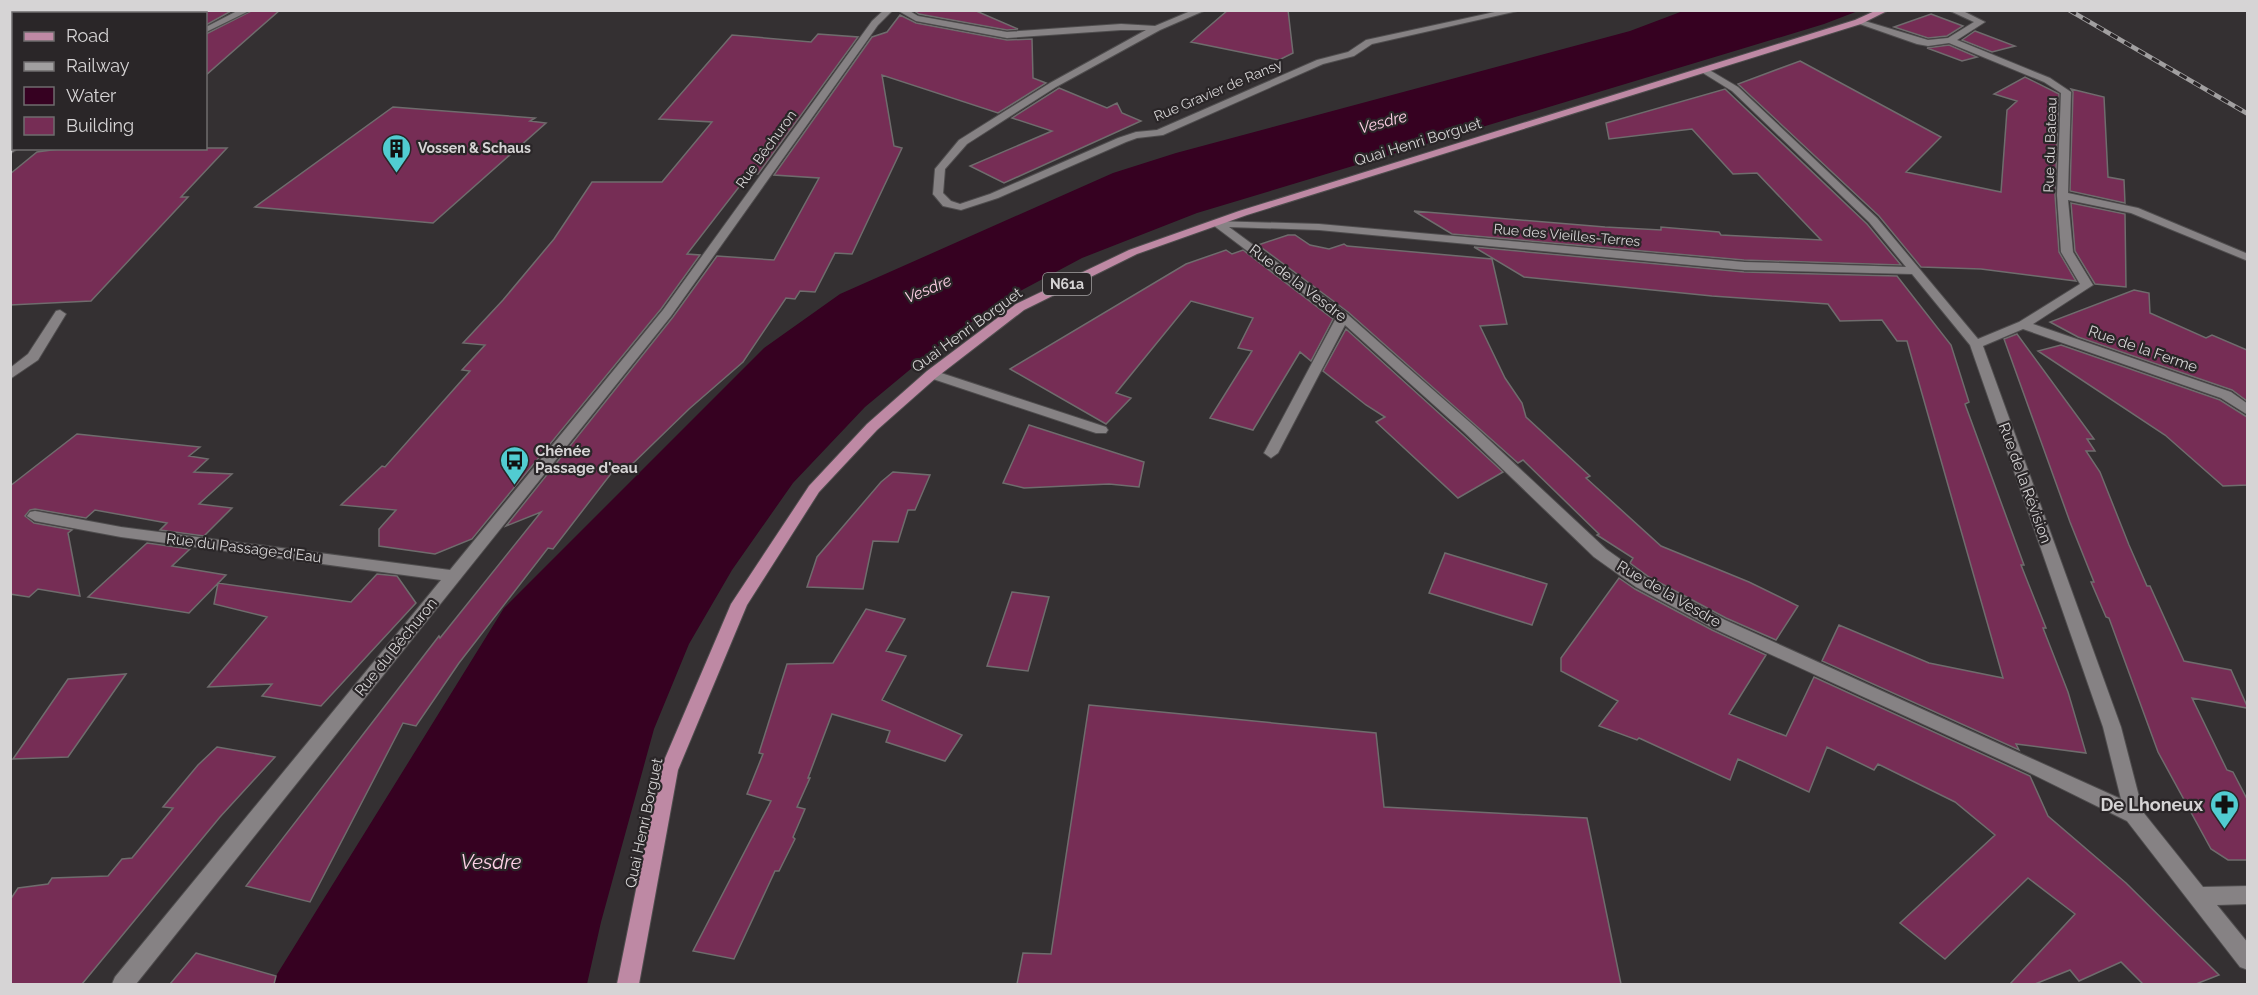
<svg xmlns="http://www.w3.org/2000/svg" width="2258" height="995" viewBox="0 0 2258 995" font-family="Raleway,sans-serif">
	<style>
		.water { fill: #360121 }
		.building { fill: #762d55; stroke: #6f6c6d; stroke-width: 1.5 }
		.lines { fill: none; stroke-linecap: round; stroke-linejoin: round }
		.lane-casing { stroke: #4f4d4e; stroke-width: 2 }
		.street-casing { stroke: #4f4d4e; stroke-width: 2 }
		.primary-casing { stroke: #4f4d4e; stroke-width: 2 }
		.lane { fill: #868284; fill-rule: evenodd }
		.street { fill: #868284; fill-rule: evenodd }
		.primary { fill: #be89a4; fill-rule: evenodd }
		.rail-casing { stroke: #a19fa0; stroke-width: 4.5 }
		.rail { stroke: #2a2628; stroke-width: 3; stroke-dasharray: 8; stroke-linecap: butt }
		.labels { text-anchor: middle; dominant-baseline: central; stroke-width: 4.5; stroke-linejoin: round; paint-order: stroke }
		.far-street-label { font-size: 14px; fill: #d6d4d5; stroke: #2a2628 }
		.far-poi-label { font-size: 14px; font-weight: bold; fill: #d6d4d5; stroke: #2a2628; text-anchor: start }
		.shield { fill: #2a2628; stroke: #a2a0a1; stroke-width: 1.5 }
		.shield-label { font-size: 14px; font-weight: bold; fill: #d6d4d5 }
		.street-label { font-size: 15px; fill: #d6d4d5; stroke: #2a2628 }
		.poi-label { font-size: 15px; font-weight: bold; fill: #d6d4d5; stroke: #2a2628; text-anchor: start }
		.water-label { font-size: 16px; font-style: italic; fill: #ffd1e6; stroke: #2a2628 }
		.near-poi-label { font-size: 18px; font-weight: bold; fill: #d6d4d5; stroke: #2a2628; text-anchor: end }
		.near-water-label { font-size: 20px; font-style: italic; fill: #ffd1e6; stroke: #2a2628 }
	</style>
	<rect width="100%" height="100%" fill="#343032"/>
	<path class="water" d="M1683 11H1858L1824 24 1738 50 1197 213 1082 258 1007 298 948 338 865 407 793 483 732 570 689 644 654 729 601 922 587 984H271L504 608 764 348 840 294 1113 173 1176 153 1630 31Z"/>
	<path class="building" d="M206 10H233L206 25Z
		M253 10H280L206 75V34Z
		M913 10H974L1018 29 1007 30 919 14Z
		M1228 10H1288L1293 53 1279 60 1191 42Z
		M1931 14 1963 26 1947 36 1928 38 1894 27Z
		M900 15 916 23 1007 40 1032 39 1033 78 1046 83 998 113 882 75 894 146 902 148 852 254 835 253 815 292 800 291 795 299 786 298 743 362 689 409 623 473 613 471 553 549 548 548 459 663 416 726 403 723 310 902 246 886 439 636 440 638 541 512 506 526 673 317 717 256 774 260 819 178 774 175 872 37 887 32Z
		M1975 31 2015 46 1992 52 1962 40Z
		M818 34 858 37 758 174H749L687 254 700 255 661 309 472 539 435 554 379 546V529L396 510 341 505 382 466 385 467 470 371 462 370 485 345 463 343 503 300 554 239 592 182H662L712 122 659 119 732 35 811 42Z
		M1949 45 1977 57 1962 61 1927 48Z
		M1800 61 1941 137 1906 172 2001 192 2007 110 2017 101 1994 94 2025 77 2059 94 2055 195 2059 252 2076 281 1981 269 1921 267 1879 216 1738 84Z
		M1059 88 1107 108 1117 103 1122 113 1141 121 1004 183 970 166 1052 131 1012 118Z
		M1725 89 1867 224 1901 265 1744 260 1452 234 1414 211 1605 227 1661 230V227L1719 232 1721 235 1821 240 1757 173 1733 174 1692 129 1609 139 1606 123Z
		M2071 89 2104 97 2108 177 2124 180 2125 203 2070 191 2073 92Z
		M393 107 535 118 530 121 546 123 433 223 255 207Z
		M66 148H227L181 197H188L91 301 10 305V174L37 152Z
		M2071 203 2125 214 2126 287 2095 284 2075 251Z
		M1288 235H1295L1310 245 1329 249 1344 244 1347 246 1492 259 1507 324 1480 326 1505 378 1522 403 1526 417 1590 476 1586 478 1661 546 1749 582 1798 606 1776 640 1726 618 1649 577 1630 563 1633 558 1597 535 1599 534 1523 460 1518 463 1348 312 1258 245Z
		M1474 247 1744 272 1897 276 1951 345 1969 402 1965 404 2024 565H2021L2046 628H2043L2068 692 2086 753 2016 744 2019 750 1822 661 1839 625 1929 663 2003 678 1907 341H1897L1882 320 1840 321 1828 304 1712 296 1524 277Z
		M1226 250 1232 254 1243 250 1333 319 1311 361 1300 352 1253 430 1210 418 1252 351 1238 348 1253 318 1191 301 1116 393 1131 398 1106 424 1010 369 1186 264Z
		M2134 290 2149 293 2150 313 2206 338 2212 335 2247 350V401L2232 390 2078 337 2050 322Z
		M1346 329 1462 434 1503 472 1458 498 1376 422 1385 417 1366 405 1323 371Z
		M2017 334 2094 439H2087L2095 451H2086L2100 472 2129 545 2147 586H2150L2184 661 2231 670 2247 706V708L2192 698 2227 770 2233 772 2247 799V860H2228L2211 849 2158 752 2109 618 2106 617 2091 582H2094L2070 522 2004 339Z
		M2061 345 2220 400 2247 417V485L2223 486 2165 435 2038 351Z
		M1029 425 1144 462 1139 487 1109 484 1024 488 1003 483Z
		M77 434 200 447 189 456 208 459 194 472 232 474 199 504 232 508 204 536 160 530 167 523 95 510 86 518 35 509 30 510 25 516 34 523 72 530 68 533 80 596 38 589 29 597 10 594V486Z
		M893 472 930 475 915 510H908L898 542 873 541 863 589 807 587 817 557 881 482Z
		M147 543 190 549 172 566 226 575 189 613 88 597Z
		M1445 553 1547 584 1532 625 1429 593Z
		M377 574 397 576 416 603 321 706 262 696 272 684 208 687 267 617 214 604 218 583 351 602Z
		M1619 578 1635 589 1712 630 1766 655 1729 714 1786 736 1814 677 2030 776 2048 816 2126 883 2219 975 2196 984H2143L2121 962 2079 981 2070 970 2035 984H2010L2075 914 2028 878 1945 959 1900 923 1995 835 1955 802 1878 764 1874 770 1827 747 1809 792 1738 759 1730 780 1639 738 1637 740 1599 726 1618 701 1561 671V658Z
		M1012 592 1049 597 1028 671 987 666Z
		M866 609 905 619 886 651 906 656 882 700 962 735 945 761 886 742 890 731 832 714 808 778H810L797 807 805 809 793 837 795 839 779 871H775L734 959 693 951 771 801 747 794 763 754 759 753 787 664 833 663Z
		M126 674 68 757 13 759 68 679Z
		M1089 705 1376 733 1384 807 1587 818 1621 984H1017L1023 953 1051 954Z
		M217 747 275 757 220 817 82 984H10V900L18 888 48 884 52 878 108 876 122 859 132 858 173 808 163 807 198 765Z
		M196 953 276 976 274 984H170Z"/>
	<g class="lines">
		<defs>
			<path id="lane" d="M897 10H908L918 16 1007 32 1121 24 1155 26 1193 10H1206L1160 30 1056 87 967 144 945 169 943 194 938 197 933 194 935 169 959 140 1050 83 1146 30H1121L1007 38 916 21Z
				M60 310 66 314 38 360 10 379V368L28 354 56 311Z"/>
			<path id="street" d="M145 10H153L151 14H143Z
				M239 10H251L206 32V27Z
				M884 10H893L878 25 671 316 136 984H112L115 977 441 580 121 537 35 521 27 516 30 512 35 511 121 527 450 570 663 310 872 21Z
				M1504 10H1522L1372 44 1354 56 1323 64 1163 135 1137 138 1126 142 998 198 961 210 943 206 933 194 934 192H942L951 201 960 204 990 194 1118 138 1136 132 1157 130 1317 60 1348 52 1366 40Z
				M1948 10H1961L1985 22 1957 40 2050 78 2071 92 2068 193 2138 208 2248 254V261L2131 213 2068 200 2073 252 2093 285 2033 324 2231 392 2248 404V415L2221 398 2023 329 1983 346 2121 727 2143 812 2203 887 2248 886V904L2217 905 2248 943V970L2240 967 2127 821 2030 773 1713 628 1636 587 1594 557 1464 432 1345 325 1278 453 1271 458 1264 453 1336 318 1213 225V221L1319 224 1744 262 1906 267 1869 222 1732 91 1703 73 1701 71 1706 68 1738 87 1877 218 1978 339 2019 322 2080 284 2061 252 2057 195 2061 93 2044 82 1949 43 1928 46 1917 44 1854 22 1858 19 1928 40 1948 38 1974 22ZM1229 227 1319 230 1744 270 1912 274 1970 345 2103 727 2121 799 1725 620 1648 579 1606 549 1474 426 1347 314Z
				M14 145V148H19L10 154V146Z
				M932 370 1106 427 1108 430 1106 433H1096L927 377 925 374Z"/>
			<path id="primary" d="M1877 10H1889L1861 24 1247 215 1137 254 1024 310 937 377 877 430 819 492 747 605 678 770 639 984H617L660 770 731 604 809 486 867 424 927 371 1016 304 1129 250 1239 211 1855 20Z"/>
		</defs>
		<use href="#lane" class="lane-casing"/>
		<use href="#street" class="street-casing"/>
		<use href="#primary" class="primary-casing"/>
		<use href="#lane" class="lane"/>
		<use href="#street" class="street"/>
		<use href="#primary" class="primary"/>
		<defs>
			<path id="rail" d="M2069 10 2248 114"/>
		</defs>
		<use href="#rail" class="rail-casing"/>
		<use href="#rail" class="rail"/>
	</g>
	<defs>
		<symbol id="building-pin" viewBox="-11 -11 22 30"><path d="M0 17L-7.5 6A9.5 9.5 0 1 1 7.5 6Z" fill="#51ccd1" stroke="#2a2628"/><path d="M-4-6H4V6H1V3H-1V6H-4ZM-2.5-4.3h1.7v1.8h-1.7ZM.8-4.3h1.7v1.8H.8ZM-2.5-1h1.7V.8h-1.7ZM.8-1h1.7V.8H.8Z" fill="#111"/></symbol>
		<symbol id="bus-pin" viewBox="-11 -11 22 30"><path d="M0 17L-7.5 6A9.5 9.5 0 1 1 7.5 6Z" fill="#51ccd1" stroke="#2a2628"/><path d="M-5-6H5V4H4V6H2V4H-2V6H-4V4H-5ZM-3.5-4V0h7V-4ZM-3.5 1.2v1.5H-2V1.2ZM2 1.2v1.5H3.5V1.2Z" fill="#111"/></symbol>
		<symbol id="pharmacy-pin" viewBox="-11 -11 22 30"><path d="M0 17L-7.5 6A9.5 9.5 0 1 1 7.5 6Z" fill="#51ccd1" stroke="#2a2628"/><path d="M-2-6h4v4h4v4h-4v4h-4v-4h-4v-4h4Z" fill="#111"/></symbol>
	</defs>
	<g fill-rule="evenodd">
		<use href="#building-pin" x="380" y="132" width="33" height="45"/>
		<use href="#bus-pin" x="498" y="444" width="33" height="45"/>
		<use href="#pharmacy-pin" x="2208" y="788" width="33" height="45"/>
	</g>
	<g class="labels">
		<g class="far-street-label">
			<text transform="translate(1218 90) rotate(-23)">Rue Gravier de Ransy</text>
			<text transform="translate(2050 145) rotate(-88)">Rue du Bateau</text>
			<text transform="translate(766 149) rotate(-54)">Rue Bêchuron</text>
			<text transform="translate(1567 235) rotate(5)">Rue des Vieilles-Terres</text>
		</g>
		<g class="far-poi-label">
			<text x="418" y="148">Vossen &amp; Schaus</text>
		</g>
		<rect class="shield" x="1043" y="273" width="48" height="22" rx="4.5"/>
		<g class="shield-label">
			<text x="1067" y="284">N61a</text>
		</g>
		<g class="street-label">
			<text transform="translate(1418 142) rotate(-17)">Quai Henri Borguet</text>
			<text transform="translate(1298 283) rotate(37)">Rue de la Vesdre</text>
			<text transform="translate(967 330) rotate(-36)">Quai Henri Borguet</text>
			<text transform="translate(2143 349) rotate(19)">Rue de la Ferme</text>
			<text transform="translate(2025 483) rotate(70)">Rue de la Révision</text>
			<text transform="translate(244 548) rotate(7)">Rue du Passage-d'Eau</text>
			<text transform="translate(1669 594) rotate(30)">Rue de la Vesdre</text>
			<text transform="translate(396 647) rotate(-51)">Rue du Bêchuron</text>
			<text transform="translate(644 823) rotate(-78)">Quai Henri Borguet</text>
		</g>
		<g class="poi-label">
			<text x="535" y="451">Chênée<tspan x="535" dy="17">Passage d'eau</tspan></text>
		</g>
		<g class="water-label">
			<text transform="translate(1383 122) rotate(-15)">Vesdre</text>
			<text transform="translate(928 289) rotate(-23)">Vesdre</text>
		</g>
		<g class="near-poi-label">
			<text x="2203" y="804">De Lhoneux</text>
		</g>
		<g class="near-water-label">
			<text x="491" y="862">Vesdre</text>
		</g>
	</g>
	<rect width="2258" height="995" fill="none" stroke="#d6d4d5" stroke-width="24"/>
	<rect x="12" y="12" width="195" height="138" fill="#2a2628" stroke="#6f6c6d" stroke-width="1.5"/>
	<rect x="24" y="32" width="30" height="9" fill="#be89a4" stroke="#6f6c6d" stroke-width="1.5"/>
	<text x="66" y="42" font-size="18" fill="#d6d4d5">Road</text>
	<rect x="24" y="62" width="30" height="9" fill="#a19fa0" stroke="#6f6c6d" stroke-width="1.5"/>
	<text x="66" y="72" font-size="18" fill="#d6d4d5">Railway</text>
	<rect x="24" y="87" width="30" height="18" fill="#360121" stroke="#6f6c6d" stroke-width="1.5"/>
	<text x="66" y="102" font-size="18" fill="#d6d4d5">Water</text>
	<rect x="24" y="117" width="30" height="18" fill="#762d55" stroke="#6f6c6d" stroke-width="1.5"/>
	<text x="66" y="132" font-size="18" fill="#d6d4d5">Building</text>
</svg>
